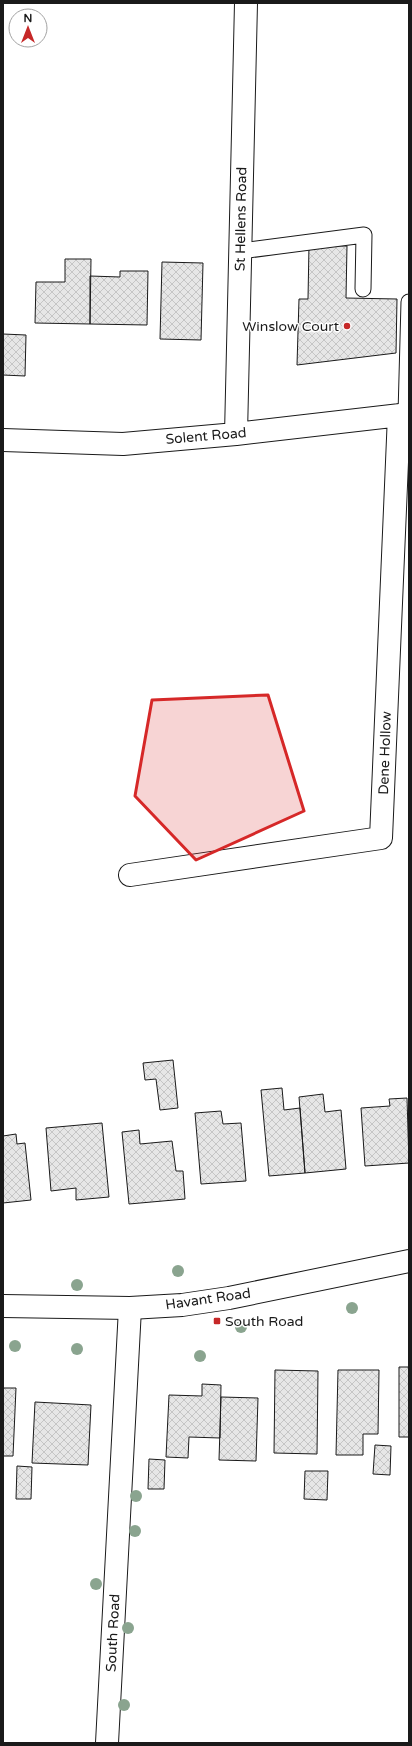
<svg xmlns="http://www.w3.org/2000/svg" width="412" height="1746" viewBox="0 0 412 1746" font-family="'Varela Round',sans-serif">
	<style>
		.building { fill: url(#building-cross-hatch); stroke: #1a1a1a }
		.lines { fill: none; stroke-linecap: round; stroke-linejoin: round }
		.lane-casing { stroke: #1a1a1a; stroke-width: 17 }
		.street-casing { stroke: #1a1a1a; stroke-width: 24 }
		.secondary-casing { stroke: #1a1a1a; stroke-width: 24 }
		.lane { stroke: #fff; stroke-width: 15 }
		.street { stroke: #fff; stroke-width: 22 }
		.secondary { stroke: #fff; stroke-width: 22 }
		.tree { fill: #8aa48f }
		.marked { fill: #d62828; fill-opacity: 0.2; stroke: #d62828; stroke-width: 3; stroke-linejoin: round }
		.poi-dot { fill: #c62828; stroke: #fff; stroke-width: 1.5 }
		.labels { text-anchor: middle; dominant-baseline: central; stroke-width: 3; stroke-linejoin: round; paint-order: stroke }
		.street-label { font-size: 14px; fill: #1a1a1a; stroke: #fff }
		.poi-label { font-size: 14px; fill: #1a1a1a; stroke: #fff; text-anchor: end }
	</style>
	<defs>
		<pattern id="building-cross-hatch" width="8" height="8" patternUnits="userSpaceOnUse"><rect width="8" height="8" fill="#e6e6e6"/><path d="M0 0l8 8M0 8l8-8" fill="none" stroke="#c5c5c5"/></pattern>
	</defs>
	<rect width="100%" height="100%" fill="#fff"/>
	<path class="building" d="M309 245 347 246 346 298 397 299 396 353 297 365 299 299H308Z
		M65 259H91L90 324 35 323 36 282H65Z
		M162 262 203 263 201 340 160 339Z
		M120 271H148L147 325 90 324V276L120 277Z
		M3 334 26 335 25 376 3 375Z
		M173 1060 178 1108 160 1110 156 1079 145 1080 143 1063Z
		M282 1088 284 1110 300 1108 305 1173 269 1176 261 1090Z
		M323 1094 325 1112 341 1110 346 1169 305 1173 299 1097Z
		M407 1098 409 1163 365 1166 361 1108 390 1106 389 1099Z
		M221 1111 223 1124 241 1123 246 1181 201 1184 195 1113Z
		M102 1123 109 1197 76 1200V1188L51 1191 46 1128Z
		M139 1130 140 1144 172 1141 176 1171H183L185 1199 129 1204 122 1132Z
		M16 1134 17 1144 25 1143 31 1200 3 1203V1136Z
		M399 1367H409V1437H399Z
		M275 1370 318 1371 317 1454 274 1453Z
		M338 1370H379L378 1434H363V1455H336Z
		M202 1384 221 1385 220 1438 189 1437 188 1458 166 1457 169 1395 202 1396Z
		M3 1388H16L13 1456H3Z
		M221 1397 258 1398 256 1461 219 1460Z
		M35 1402 91 1405 88 1465 32 1463Z
		M375 1445 391 1446 390 1475 373 1474Z
		M149 1459 165 1460 164 1489H148Z
		M17 1466 32 1467 31 1499H16Z
		M305 1471H328L327 1500 304 1499Z"/>
	<g class="lines">
		<defs>
			<path id="lane" d="M241 251 364 235 363 289
				M406 414 409 302"/>
			<path id="street" d="M236 434 246 3
				M3 440 123 444 236 434 409 414
				M130 875 381 838 399 415
				M107 1743 130 1308"/>
			<path id="secondary" d="M3 1306 130 1308 182 1305 229 1298 409 1261"/>
		</defs>
		<use href="#lane" class="lane-casing"/>
		<use href="#street" class="street-casing"/>
		<use href="#secondary" class="secondary-casing"/>
		<use href="#lane" class="lane"/>
		<use href="#street" class="street"/>
		<use href="#secondary" class="secondary"/>
	</g>
	<g class="tree">
		<circle cx="178" cy="1271" r="6"/>
		<circle cx="77" cy="1285" r="6"/>
		<circle cx="352" cy="1308" r="6"/>
		<circle cx="241" cy="1327" r="6"/>
		<circle cx="15" cy="1346" r="6"/>
		<circle cx="77" cy="1349" r="6"/>
		<circle cx="200" cy="1356" r="6"/>
		<circle cx="136" cy="1496" r="6"/>
		<circle cx="135" cy="1531" r="6"/>
		<circle cx="96" cy="1584" r="6"/>
		<circle cx="128" cy="1628" r="6"/>
		<circle cx="124" cy="1705" r="6"/>
	</g>
	<path class="marked" d="M268 695 304 811 196 860 135 796 152 700Z"/>
	<g class="poi-dot">
		<circle cx="347" cy="326" r="4"/>
		<rect x="213" y="1317" width="8" height="8" rx="2"/>
	</g>
	<g class="labels">
		<g class="street-label">
			<text transform="translate(241 219) rotate(-89)">St Hellens Road</text>
			<text transform="translate(206 436) rotate(-5)">Solent Road</text>
			<text transform="translate(385 753) rotate(-88)">Dene Hollow</text>
			<text transform="translate(208 1299) rotate(-8)">Havant Road</text>
			<text transform="translate(113 1633) rotate(-87)">South Road</text>
		</g>
		<g class="poi-label">
			<text x="339" y="326">Winslow Court</text>
			<text x="225" y="1321" text-anchor="start">South Road</text>
		</g>
	</g>
	<rect width="412" height="1746" fill="none" stroke="#1a1a1a" stroke-width="8"/>
	<g transform="translate(28 28)"><circle r="19" fill="#ffffff" stroke="#a3a3a3"/>
	<path d="M0-3L7 15L0 10L-7 15Z" fill="#c62828"/>
	<text y="-6" font-size="11" font-weight="bold" text-anchor="middle" fill="#1a1a1a">N</text>
	</g>
</svg>
